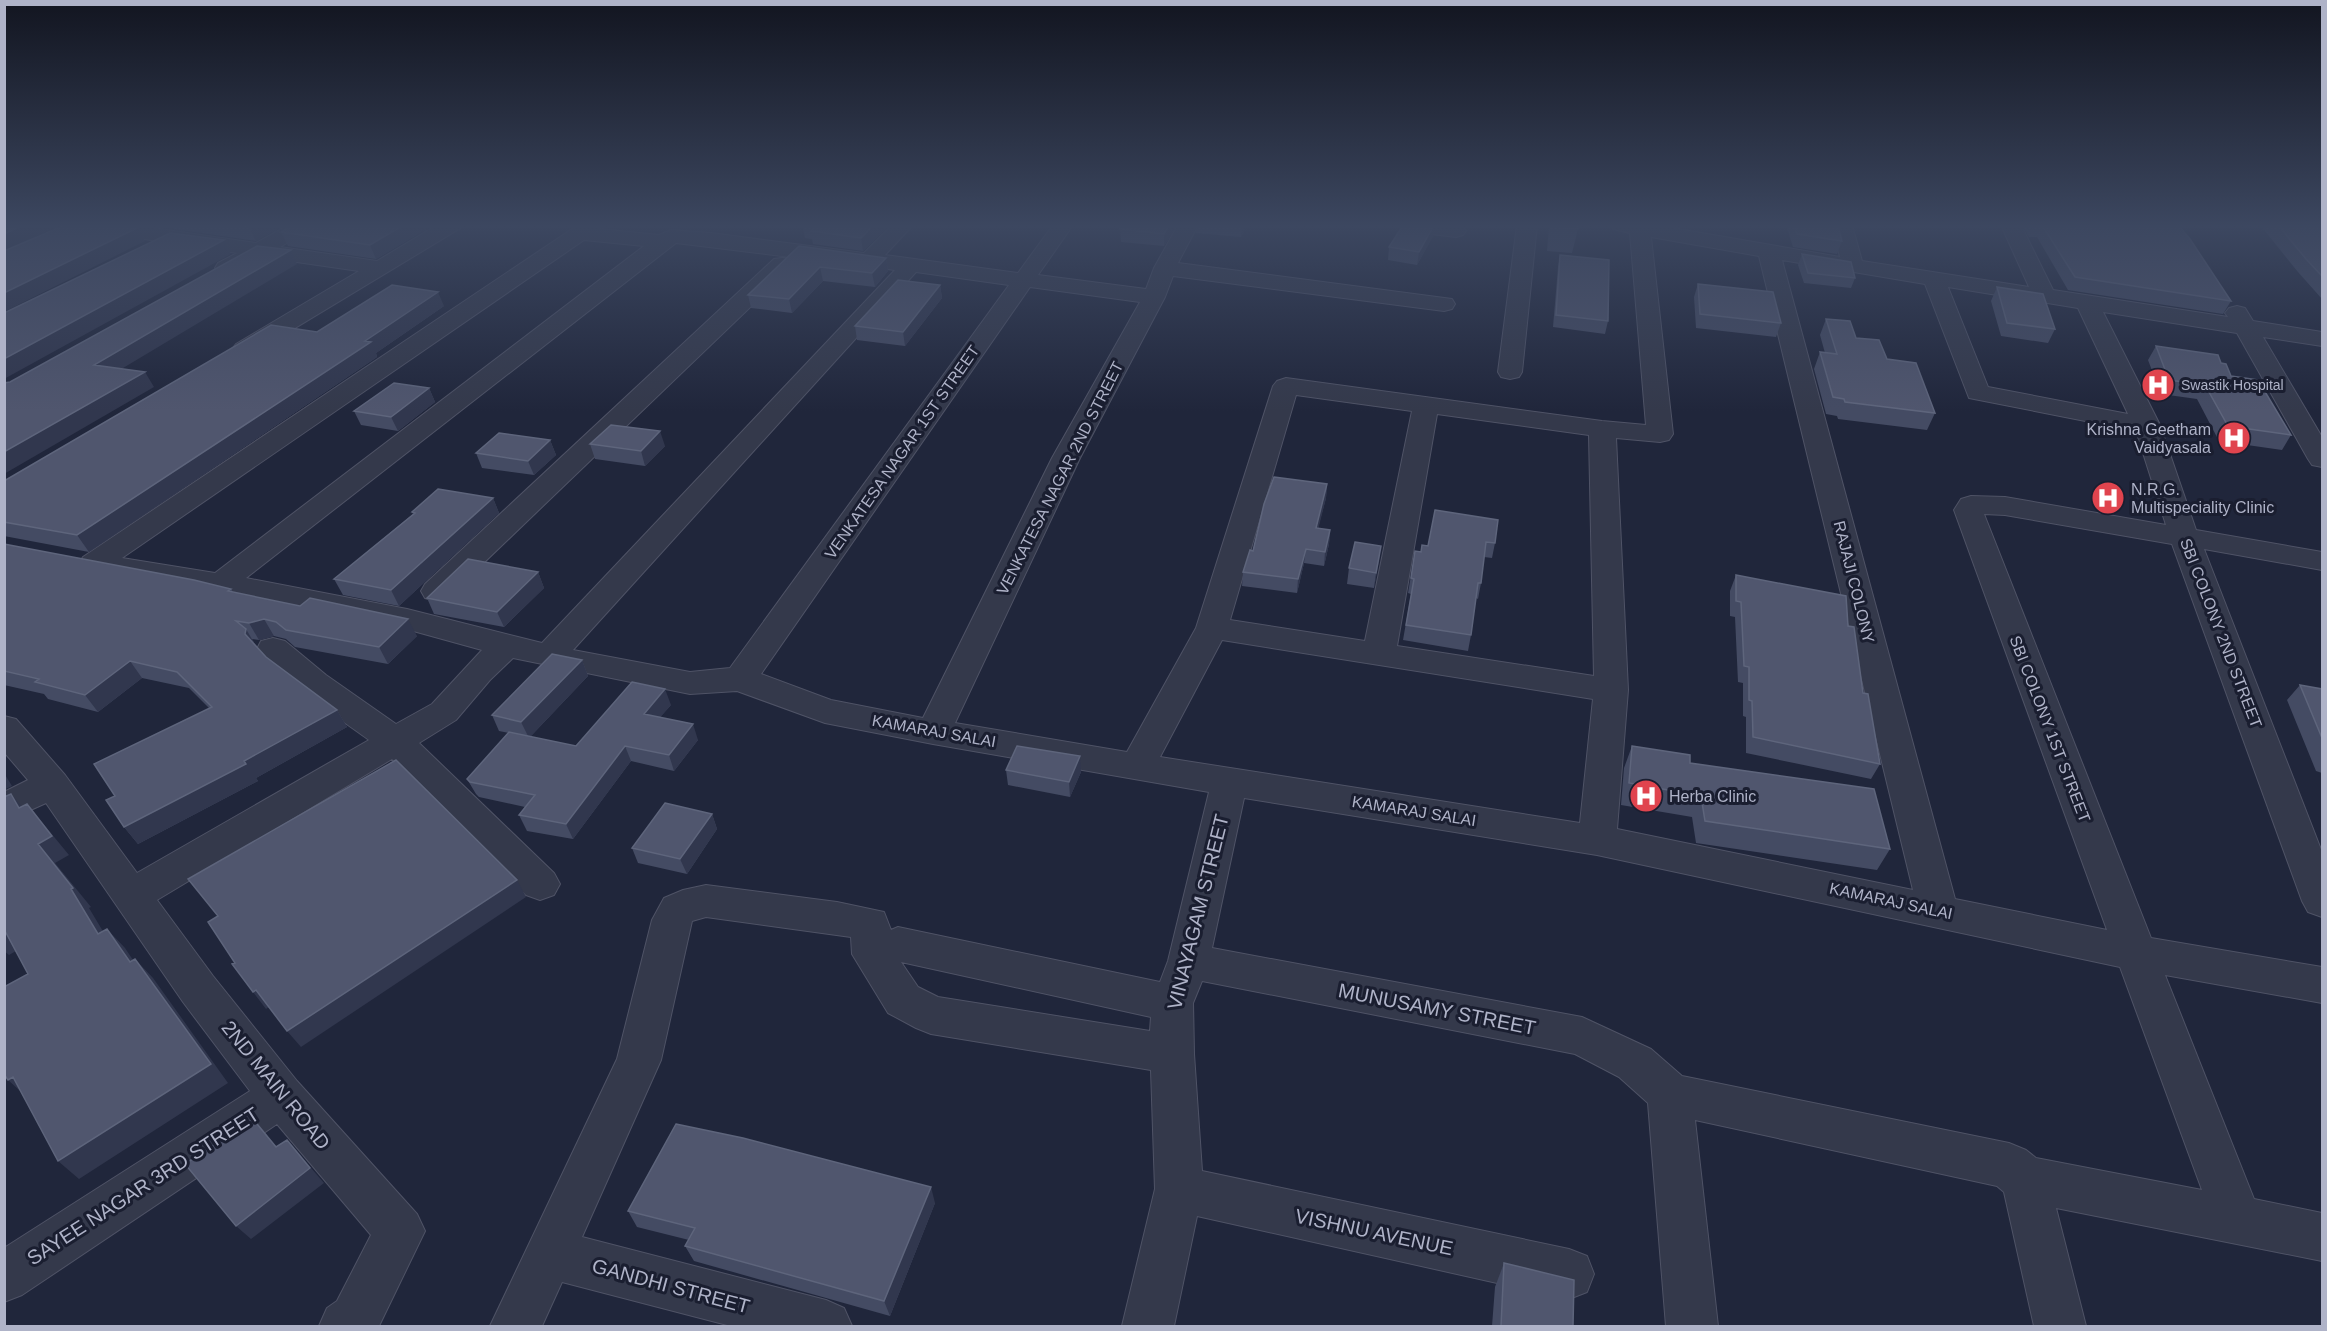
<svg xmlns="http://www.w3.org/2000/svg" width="2327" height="1331" viewBox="0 0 2327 1331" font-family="Arial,sans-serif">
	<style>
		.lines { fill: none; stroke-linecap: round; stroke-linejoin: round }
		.minor-casing { stroke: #4f5366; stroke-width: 2 }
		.minor { fill: #34394b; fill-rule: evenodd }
		.wall { fill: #444b63 }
		.shaded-wall { fill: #31374e }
		.building { fill: #50566e; stroke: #5e657c; stroke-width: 1.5 }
		.labels { text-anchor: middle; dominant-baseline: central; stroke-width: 6; stroke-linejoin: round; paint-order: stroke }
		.far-poi-label { font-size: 14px; fill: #afb3c8; stroke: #1a1e30; text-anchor: start }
		.poi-label { font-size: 16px; fill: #afb3c8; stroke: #1a1e30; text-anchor: start }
		.street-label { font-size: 16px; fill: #afb3c8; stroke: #1a1e30 }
		.near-street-label { font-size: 20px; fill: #afb3c8; stroke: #1a1e30 }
	</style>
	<rect width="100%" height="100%" fill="#20263b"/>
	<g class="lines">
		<defs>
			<path id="minor" d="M81 225H132L256 243 289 225H314L311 229 280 247 377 261 437 225H462L459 229 252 354 244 356 236 354 232 349 236 344 359 271 262 257 226 275 218 273 215 268 218 263 237 253 91 231 84 229Z
				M578 225H602L600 229 659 235 671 230 711 233 864 253 892 225H913L885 255 1018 273 1053 225H1073L1038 275 1146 289 1154 268 1178 225H1198L1178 263 1452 299 1455 304 1452 309 1444 311 1173 276 1165 297 1080 458 955 723 1127 752 1196 628 1273 386 1277 381 1286 378 1602 421 1646 425 1630 233 1613 229 1610 225H1655L1840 257 1832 225H1852L1862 261 2029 287 2001 225H2021L2053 290 2228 317 2225 313 2229 308 2237 306 2245 308 2253 321 2322 332V346L2263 337 2322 437V467L2312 465 2308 459 2237 333 2103 312 2160 425 2196 530 2322 552V570L2204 549 2322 852V917L2308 912 2302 901 2172 544 2005 515 1984 514 2151 938 2322 967V1003L2165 975 2254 1199 2322 1213V1261L2056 1208 2086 1326H2034L2004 1192 1997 1186 1695 1120 1718 1326H1666L1648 1103 1619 1077 1575 1054 1202 981 1193 1003 1194 1054 1202 1171 1569 1249 1587 1256 1594 1274 1587 1292 1569 1299 1197 1216 1174 1326H1122L1155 1189 1151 1070 931 1034 916 1028 888 1013 852 954 851 937 706 917 692 921 661 1060 582 1237 826 1300 844 1308 852 1326H731L562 1282 542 1326H490L617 1059 652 920 664 898 683 890 706 885 837 902 884 912 891 930 898 927 1160 982 1168 961 1209 792 933 744 825 723 737 691 690 694 513 658 490 680 456 720 419 743 554 873 560 884 554 895 540 900 526 895 392 759 157 900 213 976 297 1081 417 1214 425 1231 379 1326H319L327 1308 337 1301 371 1235 277 1124 22 1295 4 1302V1248L250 1091 183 1002 46 803 4 822V792L28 780 4 752V716L16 719 65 775 137 873 369 740C340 718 275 678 257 649L261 641 273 638 285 641 326 675 396 724 432 704 482 650 406 629 101 572 94 573 83 571 79 564 83 557ZM1651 237 1759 256 1913 890 1617 829 1628 690 1616 438 1660 442 1669 440 1673 434ZM584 240 644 246 215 573 122 558ZM676 243 895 270 542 643 407 609 246 578ZM1782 260 1925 284 1969 398 2136 431 2166 525 2005 497 1971 496 1961 499 1954 510 2107 930 1955 899ZM916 272 1009 285 730 668 690 672 573 650ZM1030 287 1140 302 1052 458 923 718 831 700 761 674ZM1948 287 2078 308 2128 414 1988 387ZM1296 395 1412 411 1365 641 1230 620ZM1437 414 1589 435 1594 676 1397 646ZM1222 640 1593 699 1580 823 1160 757ZM1244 798 1597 855 2120 967 2202 1190 2036 1158 2026 1150 2009 1143 1682 1076 1651 1049 1582 1017 1212 948ZM901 962 1151 1017 1150 1031 938 997 918 987Z
				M1397 225H1457L1463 227 1466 231 1463 235 1456 237 1407 231 1400 229Z
				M1517 225H1537L1522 372 1519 377 1510 379 1501 377 1498 372Z
				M782 258 790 259 793 264 790 269 447 598 436 601 425 598 421 591 425 584 774 259Z"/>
		</defs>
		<use href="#minor" class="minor-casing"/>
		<use href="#minor" class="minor"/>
	</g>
	<path class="wall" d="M147 225H284L256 241Z
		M433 225 376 259 288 246 281 232Z
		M802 225H889L863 251 813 244 812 239 805 238Z
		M1177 225 1164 246 1121 242 1120 229Z
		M1197 225H1247L1241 237 1196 233Z
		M1549 225H1577L1578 229 1572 253 1547 251Z
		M1786 225H1838L1842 241 1837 254 1793 247Z
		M2022 225H2178L2231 301 2223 314 2068 290 2037 237H2029Z
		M2260 225H2322V299L2298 272Z
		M1433 236 1417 265 1388 260 1389 247Z
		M799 246 886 258 888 271 875 287 823 281 792 313 751 308 748 295Z
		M1802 254 1855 278 1851 288 1804 283 1798 265Z
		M1560 255 1608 321 1605 334 1553 327 1558 267Z
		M1698 284 1781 323 1776 337 1696 328 1694 297Z
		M940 285 942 298 905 346 857 340 855 326Z
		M1997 287 2055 329 2048 343 2001 336 1991 301Z
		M444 306 376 353 377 357 89 552 4 536V481L317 332Z
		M1826 319 1856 338 1887 359 1935 413 1927 430 1838 419 1837 416 1826 414 1814 369 1820 352 1825 353 1820 335Z
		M2156 346 2221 363 2231 376 2291 435 2282 450 2219 441 2197 399 2161 394 2148 360Z
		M429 388 435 402 398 431 361 425 354 411Z
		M550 440 556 455 534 475 482 468 476 453Z
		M590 444 665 446 645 466 595 459Z
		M1327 484 1326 498 1318 528 1330 530 1329 544 1324 566 1304 563 1297 593 1242 586 1243 572 1253 551Z
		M493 498 499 513 399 606 343 595 334 579 413 514 412 512Z
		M1435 510 1495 543 1492 558 1484 557 1481 583 1478 599 1476 598 1471 635 1468 651 1403 640 1411 594 1408 593 1415 551 1421 552 1428 546Z
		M4 544 231 589 233 592 417 636 388 664 295 647 286 639 274 636 259 640 252 639 256 646 266 657 337 710 347 727 256 778 258 781 138 844 124 827 115 796 209 708 189 688 142 678 98 712 48 699 44 694 4 685Z
		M1381 546 1374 588 1347 584 1349 568Z
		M538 572 544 588 504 627 434 614 427 598Z
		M1736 575 1848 626 1880 764 1871 779 1746 753V717L1743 716V683L1738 682 1735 617 1730 616V591Z
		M582 660 588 676 530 737 576 746 671 705 660 717 698 740 674 771 631 761 573 839 527 831 519 815 525 807 479 797 476 794 467 779 509 733 499 731 492 715Z
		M2300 685 2322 689V773L2316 771 2287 700Z
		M1632 746 1690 763 1890 849 1877 870 1696 843 1692 817 1621 805 1624 768Z
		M1006 770 1081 772 1070 797 1008 785Z
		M712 814 717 829 687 874 638 863 632 848Z
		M935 1203 890 1316 694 1261 685 1246 689 1240 637 1227 628 1211Z
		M1504 1263 1573 1326H1492L1495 1287Z"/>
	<path class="shaded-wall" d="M23 225H60L4 252V234Z
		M253 225H284L256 241 249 227Z
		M404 225H433L376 259 370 245Z
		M874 225H889L863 251 861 238Z
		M1169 225H1177L1164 246V234Z
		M1242 225H1247L1241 237Z
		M1435 225 1433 236 1417 265 1419 252Z
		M137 228 145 241 4 312V293Z
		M224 240 231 254 4 379V359Z
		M291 250 297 264 103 380 94 365Z
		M886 258 888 271 875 287 872 273Z
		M820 267 823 281 792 313 789 299Z
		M940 285 942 298 905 346 903 332Z
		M438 292 444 306 376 353 377 357 89 552 77 535Z
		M145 372 154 387 4 474V452Z
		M429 388 435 402 398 431 391 417Z
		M660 431 665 446 645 466 641 451Z
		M550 440 556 455 534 475 528 461Z
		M1327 484 1326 498 1315 542 1316 528Z
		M493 498 499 513 399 606 391 590Z
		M1330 530 1329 544 1324 566 1325 552Z
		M1381 546 1379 561 1374 588 1376 573Z
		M1306 549 1304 563 1297 593 1298 579Z
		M538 572 544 588 504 627 497 612Z
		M264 619 274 636 259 640 249 623Z
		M408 619 417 636 388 664 379 647Z
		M246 629 256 646 255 650 245 634Z
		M582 660 588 676 529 738 521 722Z
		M130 661 142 678 98 712 85 695Z
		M665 689 671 705 650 729 644 714Z
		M337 710 347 727 256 778 258 781 138 844 124 827Z
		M693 724 698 740 674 771 669 755Z
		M625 746 631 761 573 839 566 824Z
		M1080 756 1081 772 1070 797 1069 782Z
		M4 773 12 786 4 790Z
		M11 794 28 814 19 808Z
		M27 804 69 855 55 863 91 907 89 908 116 953 98 934 71 889 38 844Z
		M712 814 717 829 687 874 680 859Z
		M517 880 526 897 301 1047 287 1031Z
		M4 928 23 947 9 955 4 951Z
		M107 929 125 948 147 981 130 962Z
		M135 959 153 978 228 1083 79 1179 58 1161Z
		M256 990 269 1007 266 1009 253 992Z
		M13 1077 29 1099 8 1080Z
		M253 1119 266 1134 290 1162 276 1147Z
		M287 1140 324 1183 251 1239 236 1226Z
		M931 1187 935 1203 890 1316 884 1301Z"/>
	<path class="building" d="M4 225H23L4 234Z
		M65 225H120L137 228 4 293V251Z
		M234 225H253L249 227Z
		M293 225H404L370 245 281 232Z
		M802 225H874L861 238 811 231 815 227Z
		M1123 225H1169L1164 234 1120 229Z
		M1403 225H1434L1419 252 1389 247Z
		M1552 225H1577L1578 229 1552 227Z
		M1794 225H1838L1842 241 1797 234Z
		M2042 225H2178L2190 239 2231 301 2075 277Z
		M2278 225H2322V276L2306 259Z
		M170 233 224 240 4 359V313Z
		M257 246 291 250 94 365 145 372 4 452V383L10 382Z
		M799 246 886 258 872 273 820 267 789 299 748 295Z
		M1802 254 1851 262 1855 278 1808 273Z
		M1560 255 1609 260 1608 321 1556 315Z
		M898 280 940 285 903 332 855 326Z
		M1698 284 1773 292 1781 323 1700 314Z
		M392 285 438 292 365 341 371 342 77 535 4 522V481L271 325 317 332Z
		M1997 287 2043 294 2055 329 2007 323Z
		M1826 319 1850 321 1856 338 1879 340 1887 359 1916 363 1935 413 1845 402 1844 399 1833 397 1820 352 1837 354Z
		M2156 346 2218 355 2221 363 2226 364 2231 376 2258 380 2291 435 2228 426 2205 385 2169 380Z
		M394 383 429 388 391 417 354 411Z
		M611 425 660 431 641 451 590 444Z
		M499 433 550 440 528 461 476 453Z
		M1274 477 1327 484 1316 528 1330 530 1325 552 1306 549 1298 579 1243 572 1250 550 1253 551 1264 504Z
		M438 489 493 498 391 590 334 579 415 513 412 512Z
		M1435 510 1498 520 1495 543 1486 542 1481 583H1478L1471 635 1406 625 1414 579 1411 578 1415 551 1421 552 1422 545 1428 546Z
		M1355 542 1381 546 1376 573 1349 568Z
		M4 544 194 580 231 589 228 591 300 606 310 598 408 619 379 647 286 630 276 622 264 619 249 623 236 621 246 629 245 634 266 657 337 710 244 761 246 764 124 827 106 800 115 796 94 764 212 707 177 672 130 661 85 695 35 682 39 679 4 671Z
		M468 559 538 572 497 612 427 598Z
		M1736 575 1846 596 1848 626 1854 627 1863 693 1868 694 1880 764 1753 737 1752 701 1749 700V667L1744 666 1741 602 1736 601Z
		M552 654 582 660 521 722 492 715Z
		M632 682 665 689 644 714 693 724 669 755 625 746 566 824 519 815 535 795 470 782 467 779 509 732 576 746Z
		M2300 685 2322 689V738Z
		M1017 746 1080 756 1069 782 1006 770Z
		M1632 746 1690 755V763L1874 789 1890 849 1705 821 1701 796 1629 783Z
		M396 760 517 880 287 1031 256 990 253 992 232 964 235 963 208 922 218 916 188 879Z
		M11 794 19 808 27 804 52 836 38 844 73 888 71 889 98 934 107 929 130 962 135 959 211 1064 58 1161 13 1077 8 1080 4 1074V987L28 974 4 929V797Z
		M665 803 712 814 680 859 632 848Z
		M253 1119 276 1147 287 1140 310 1168 236 1226 185 1164Z
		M676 1124 743 1138 931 1187 884 1301 685 1246 695 1228 628 1211Z
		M1504 1263 1574 1280 1573 1326H1501Z"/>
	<linearGradient id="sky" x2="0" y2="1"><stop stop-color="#121520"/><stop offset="0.55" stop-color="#3c4760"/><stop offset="1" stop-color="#3c4760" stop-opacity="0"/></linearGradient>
	<rect width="2327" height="411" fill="url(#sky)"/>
	<defs>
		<symbol id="hospital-disc" viewBox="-11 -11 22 22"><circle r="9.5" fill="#e0444e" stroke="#1a1e30"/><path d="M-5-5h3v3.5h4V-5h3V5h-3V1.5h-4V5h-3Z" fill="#fff"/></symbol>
	</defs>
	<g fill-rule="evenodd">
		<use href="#hospital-disc" x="2139" y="366" width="38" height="38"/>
		<use href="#hospital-disc" x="2215" y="419" width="38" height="38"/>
		<use href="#hospital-disc" x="2089" y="479" width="38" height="38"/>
		<use href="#hospital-disc" x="1627" y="777" width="38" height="38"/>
	</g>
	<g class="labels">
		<g class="far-poi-label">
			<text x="2181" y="385">Swastik Hospital</text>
		</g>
		<g class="poi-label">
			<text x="2211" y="429" text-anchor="end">Krishna Geetham<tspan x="2211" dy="18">Vaidyasala</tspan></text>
			<text x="2131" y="489">N.R.G.<tspan x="2131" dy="18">Multispeciality Clinic</tspan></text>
			<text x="1669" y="796">Herba Clinic</text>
		</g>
		<g class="street-label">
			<text transform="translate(902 452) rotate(-55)">VENKATESA NAGAR 1ST STREET</text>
			<text transform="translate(1060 478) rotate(-63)">VENKATESA NAGAR 2ND STREET</text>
			<text transform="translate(1854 582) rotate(76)">RAJAJI COLONY</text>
			<text transform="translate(2221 633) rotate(69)">SBI COLONY 2ND STREET</text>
			<text transform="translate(2050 729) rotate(69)">SBI COLONY 1ST STREET</text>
			<text transform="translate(934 731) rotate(10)">KAMARAJ SALAI</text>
			<text transform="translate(1414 811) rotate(9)">KAMARAJ SALAI</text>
			<text transform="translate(1891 901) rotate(12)">KAMARAJ SALAI</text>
		</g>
		<g class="near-street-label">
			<text transform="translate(1198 912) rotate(-76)">VINAYAGAM STREET</text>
			<text transform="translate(1437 1009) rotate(11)">MUNUSAMY STREET</text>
			<text transform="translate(276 1085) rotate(51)">2ND MAIN ROAD</text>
			<text transform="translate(143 1186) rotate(-33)">SAYEE NAGAR 3RD STREET</text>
			<text transform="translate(1374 1232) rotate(12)">VISHNU AVENUE</text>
			<text transform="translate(671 1286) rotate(15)">GANDHI STREET</text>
		</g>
	</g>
	<rect width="2327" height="1331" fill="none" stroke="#afb3c8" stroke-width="12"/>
</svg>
